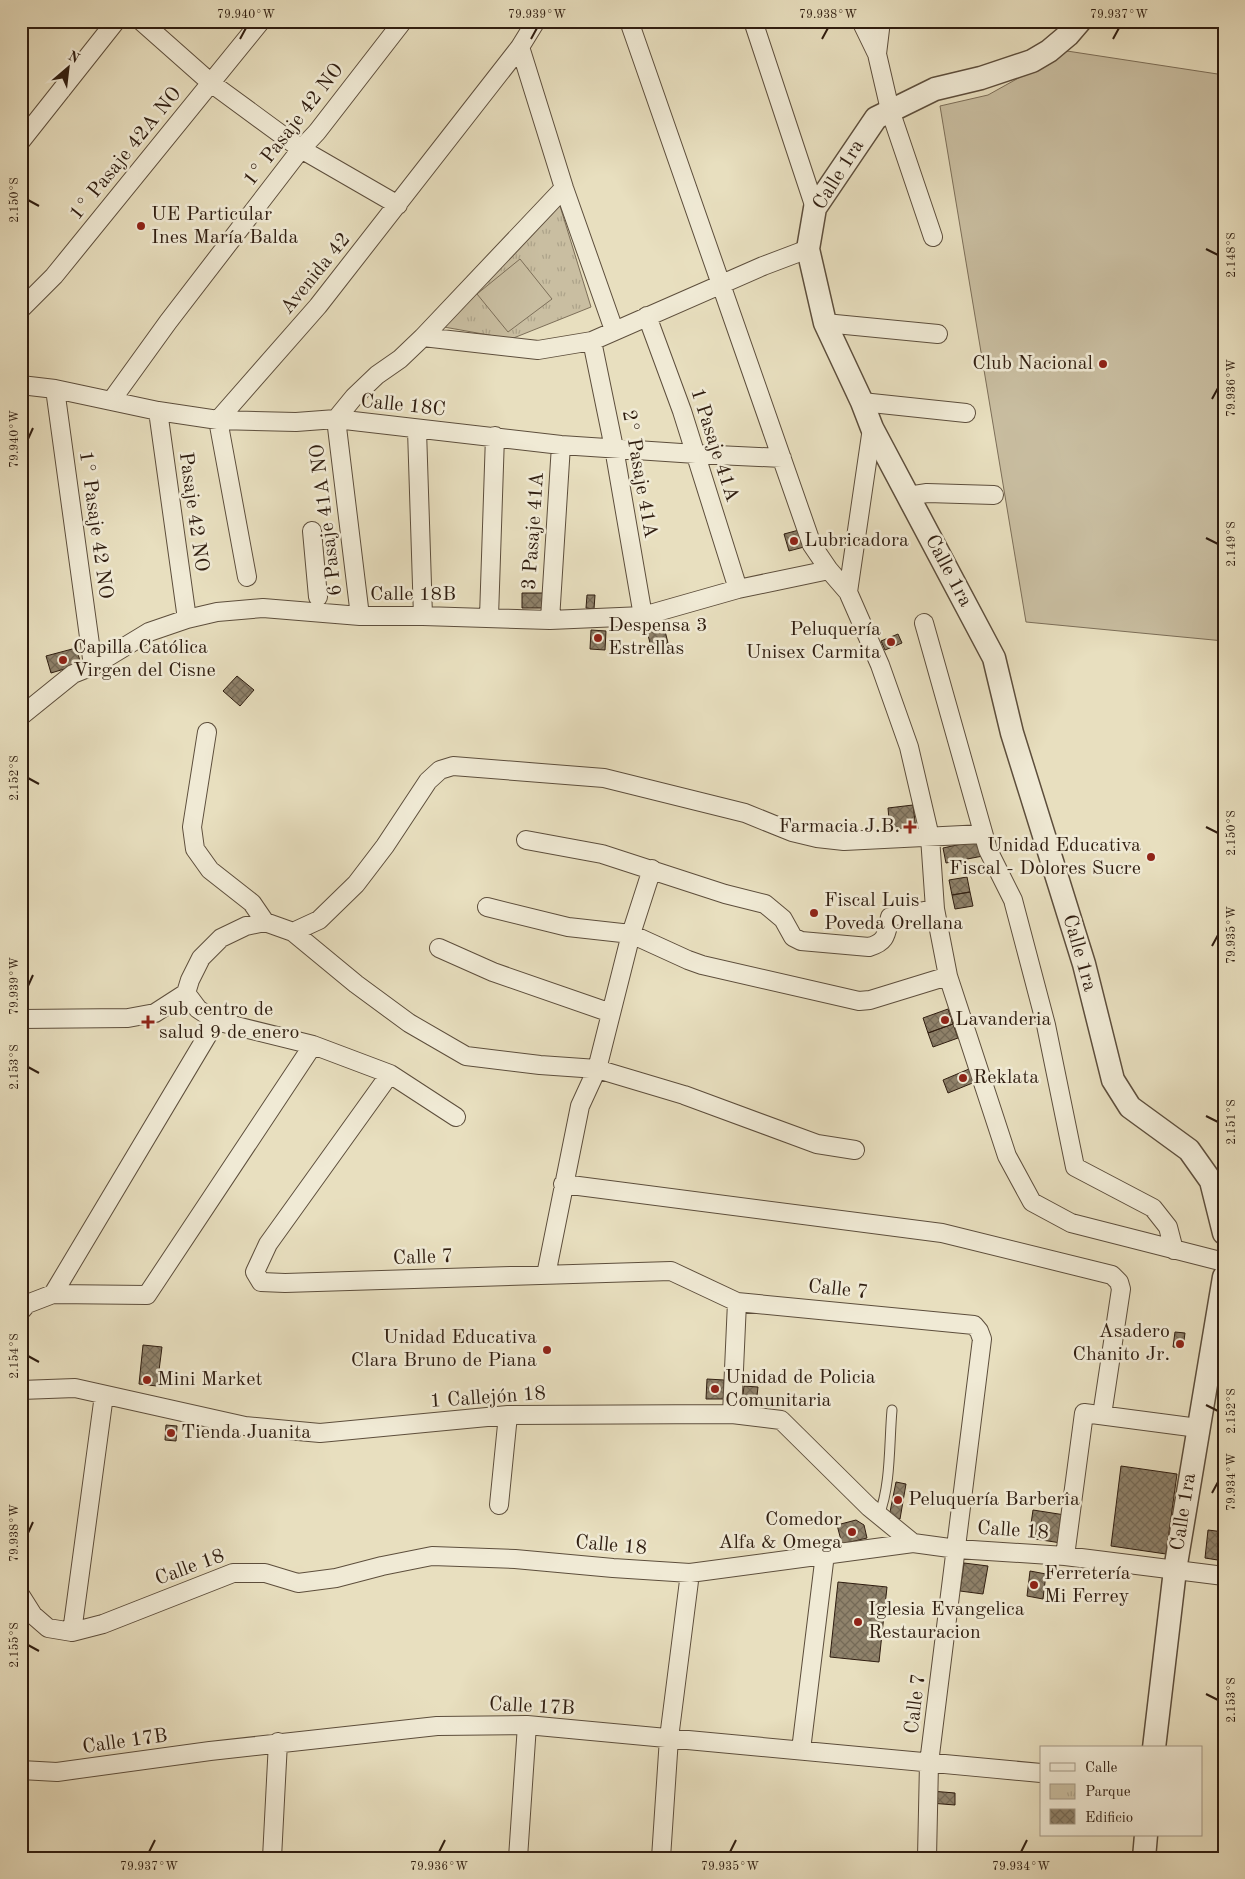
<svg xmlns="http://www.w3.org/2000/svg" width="1245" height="1879" viewBox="0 0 1245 1879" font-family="'Old Standard TT',serif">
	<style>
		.park { fill: url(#park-tufts); stroke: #7c6e58 }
		.garden { fill: #c9bea1; stroke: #7c6e58 }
		.building { fill: url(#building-cross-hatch); stroke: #2f1d10 }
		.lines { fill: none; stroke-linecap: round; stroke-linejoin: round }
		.service-casing { stroke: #5d4e3c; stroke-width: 11 }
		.minor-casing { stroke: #5d4e3c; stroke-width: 20 }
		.tertiary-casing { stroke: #5d4e3c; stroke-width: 25 }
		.service { stroke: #f0ead5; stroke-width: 9 }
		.minor { stroke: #f0ead5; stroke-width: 18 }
		.tertiary { stroke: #f0ead5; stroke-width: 22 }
		.ticks { fill: none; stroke: #2f1d10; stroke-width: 2 }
		.poi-dot { fill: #8f2418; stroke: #f0ead5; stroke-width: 2 }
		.labels { text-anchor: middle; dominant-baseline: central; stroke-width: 5; stroke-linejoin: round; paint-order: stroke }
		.street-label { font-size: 20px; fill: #2f1d10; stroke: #f0ead5 }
		.poi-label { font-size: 20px; fill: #2f1d10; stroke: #f0ead5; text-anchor: start }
		.neatline { fill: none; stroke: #2f1d10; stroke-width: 2 }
		.ticks-label { font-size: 12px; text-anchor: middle; fill: #2f1d10 }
	</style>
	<defs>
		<pattern id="park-tufts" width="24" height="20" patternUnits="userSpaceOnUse" patternTransform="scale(1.25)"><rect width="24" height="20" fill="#c9bea1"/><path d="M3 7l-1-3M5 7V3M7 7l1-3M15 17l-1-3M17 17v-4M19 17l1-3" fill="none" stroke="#ada38a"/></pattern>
		<pattern id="building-cross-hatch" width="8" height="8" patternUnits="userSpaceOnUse" patternTransform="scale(1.25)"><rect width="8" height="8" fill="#8f826b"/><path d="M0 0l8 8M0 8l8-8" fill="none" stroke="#756a57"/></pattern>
	</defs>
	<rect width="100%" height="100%" fill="#e8dfbf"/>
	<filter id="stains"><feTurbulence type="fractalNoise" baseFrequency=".004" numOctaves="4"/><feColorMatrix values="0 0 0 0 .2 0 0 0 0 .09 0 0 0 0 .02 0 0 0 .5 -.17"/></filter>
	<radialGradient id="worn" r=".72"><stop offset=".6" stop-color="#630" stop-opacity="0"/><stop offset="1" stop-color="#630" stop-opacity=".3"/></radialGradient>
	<path class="park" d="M553 204 560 206 591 307 511 339 444 327Z"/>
	<path class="garden" d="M1067 51 1224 75V641L1026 622 940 106 988 95Z
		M520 259 552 299 508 332 477 294Z"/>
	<path class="building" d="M799 530 804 547 789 551 784 534Z
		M522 593H547V608H522Z
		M587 595H595L594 609 586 608Z
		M663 623 668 643 651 647 646 627Z
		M591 630 606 631 605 650 590 649Z
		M898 634 902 643 885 650 881 641Z
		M76 648 81 664 51 673 46 656Z
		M237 676 254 690 240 706 223 691Z
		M913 805 916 829 890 831 888 808Z
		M980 840 983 856 946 863 943 848Z
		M967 877 970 892 952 895 949 880Z
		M970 892 973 906 955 909 952 895Z
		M948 1009 953 1024 928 1033 923 1018Z
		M953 1024 958 1038 933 1047 928 1033Z
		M969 1069 975 1082 948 1093 943 1080Z
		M1175 1332 1185 1333 1183 1348 1173 1347Z
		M143 1345 162 1347 157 1386 139 1384Z
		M707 1379 724 1380V1399H706Z
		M744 1386 758 1387 756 1405 742 1403Z
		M166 1425 177 1426 176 1441 165 1440Z
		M1121 1466 1177 1474 1166 1554 1111 1546Z
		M896 1482 906 1484 900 1519 889 1517Z
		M1033 1510 1065 1515 1061 1543 1029 1538Z
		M856 1520 864 1525 867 1538 842 1544 837 1525Z
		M1208 1530 1224 1532V1561L1205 1558Z
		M964 1563 988 1566 983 1594 960 1591Z
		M1030 1571 1046 1574 1043 1599 1027 1596Z
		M838 1582 887 1587 879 1662 830 1657Z
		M931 1791 955 1793V1805L930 1803Z"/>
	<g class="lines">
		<defs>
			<path id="service" d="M879 1515C891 1485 889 1443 892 1410"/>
			<path id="minor" d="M141 21 211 83 301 149 398 205
				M629 21 812 545 829 570 848 592 880 665 909 747 930 837 935 909 948 976 1007 1156 1032 1202 1071 1223 1224 1262
				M753 21 815 208
				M861 21 877 54 890 110 933 237
				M520 47 564 188 614 330
				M877 54 881 21
				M21 141 116 21
				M21 309 54 276 261 21
				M647 316 682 411 738 589
				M825 323 938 334
				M423 337 564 188
				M592 341 614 448 643 616
				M21 385 55 389 158 411 218 420 296 422 336 419 561 445 696 454 782 458
				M55 389 93 666
				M111 401 168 322 301 149 317 132 403 21
				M862 402 966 413
				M158 411 187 619
				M336 419 354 397 377 375 400 359 423 337 538 350 592 341 763 266 808 249
				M336 419 360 616
				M417 430 423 616
				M908 496 927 493 994 495
				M312 531 318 597
				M247 577 218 420 318 306 520 47 536 21
				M848 592 872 428
				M489 617 495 436
				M550 620 561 445
				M924 623 988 850 1013 900 1046 1025 1075 1167 1153 1208 1168 1227 1174 1250
				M21 716 73 674 93 666 149 632 187 619 217 612 263 608 360 616H423L550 620 643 616 738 589 829 570
				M207 732 192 827 195 849 210 870 252 903 265 922
				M526 840 602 854 725 894 765 904 783 919 793 937 801 941 869 947C887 942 886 934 890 917L935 909
				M487 907 568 927 631 934 688 960 702 965 859 1001 870 1000 948 976
				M293 932 319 920 356 884 385 846 428 781 440 770 453 766 604 778 745 813 792 832 817 838 844 841 983 834
				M439 948 493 972 611 1013
				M186 993 198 1009 216 1021 313 1045 390 1074 456 1117
				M21 1019 128 1018 155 1013 186 993 190 980 201 958 221 938 246 926 265 922 293 932 356 984 409 1023 466 1056 540 1065 597 1069 684 1095 817 1144 855 1150
				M390 1074 268 1244 255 1272 261 1282 285 1283 671 1271 737 1302 974 1325 979 1331 982 1339 929 1763 927 1858
				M563 1184 942 1233 1112 1275 1119 1282 1121 1289 1102 1415
				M546 1275 580 1106 597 1069 631 934 652 869
				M53 1294 216 1021
				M21 1311 27 1304 53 1294 147 1295 313 1045
				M21 1390 75 1388 245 1426 320 1433 508 1415 732 1414 781 1420 869 1507 913 1543
				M732 1414 737 1302
				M499 1505 508 1415
				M1065 1556 1084 1413 1198 1428
				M21 1596 33 1615 48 1628 72 1632 103 1624 233 1573H265L298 1583 336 1578 382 1566 432 1556 515 1559 613 1568 690 1573 913 1543 957 1549 1065 1556 1224 1576
				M72 1632 104 1395
				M801 1750 825 1554
				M21 1770 57 1772 210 1751 437 1726 527 1725 1041 1773
				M272 1858 278 1742
				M518 1858 527 1725
				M661 1858 669 1738 690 1573"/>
			<path id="tertiary" d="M1080 21 1068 35 1049 51 1032 61 981 78 935 89 876 118 815 208 808 249 825 323 862 402 872 428 994 658 1012 733 1084 964 1113 1080 1130 1107 1189 1150 1211 1181 1224 1233
				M1154 1748 1175 1570 1224 1277
				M1144 1858 1146 1835"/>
		</defs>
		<use href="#service" class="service-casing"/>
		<use href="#minor" class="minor-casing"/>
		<use href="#tertiary" class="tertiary-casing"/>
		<use href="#service" class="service"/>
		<use href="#minor" class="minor"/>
		<use href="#tertiary" class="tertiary"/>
	</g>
	<path class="ticks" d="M240 39 246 28M531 39 537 28M822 39 828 28M1113 39 1119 28M28 200 39 206M1206 249 1218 255M1212 399 1218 388M28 439 33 428M1206 538 1218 544M28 778 39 784M1206 827 1218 833M1212 946 1218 935M28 986 33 975M28 1067 39 1073M1206 1116 1218 1122M28 1356 39 1362M1206 1405 1218 1411M1212 1493 1218 1482M28 1533 33 1522M28 1645 39 1651M1206 1694 1218 1700M149 1852 155 1840M439 1852 445 1840M730 1852 736 1840M1021 1852 1027 1840"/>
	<g class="poi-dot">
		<circle cx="141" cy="226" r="5"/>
		<circle cx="1103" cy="364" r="5"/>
		<circle cx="794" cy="541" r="5"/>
		<circle cx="598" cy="638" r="5"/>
		<circle cx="891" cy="642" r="5"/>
		<circle cx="63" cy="660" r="5"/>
		<path d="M907.5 819.5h5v5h5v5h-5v5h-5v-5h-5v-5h5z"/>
		<circle cx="1151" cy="857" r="5"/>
		<circle cx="814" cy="913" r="5"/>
		<circle cx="945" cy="1020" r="5"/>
		<path d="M145.5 1014.5h5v5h5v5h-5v5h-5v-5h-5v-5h5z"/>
		<circle cx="963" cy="1078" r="5"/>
		<circle cx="1180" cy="1344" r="5"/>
		<circle cx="547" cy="1350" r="5"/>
		<circle cx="147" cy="1380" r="5"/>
		<circle cx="715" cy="1389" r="5"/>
		<circle cx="171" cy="1433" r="5"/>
		<circle cx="898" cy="1500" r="5"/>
		<circle cx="852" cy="1532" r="5"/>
		<circle cx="1034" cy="1585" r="5"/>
		<circle cx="858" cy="1622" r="5"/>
	</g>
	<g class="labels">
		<g class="street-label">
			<text transform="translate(294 125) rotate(-52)">1° Pasaje 42 NO</text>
			<text transform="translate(126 154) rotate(-51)">1° Pasaje 42A NO</text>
			<text transform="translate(839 175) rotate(-58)">Calle 1ra</text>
			<text transform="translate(316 274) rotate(-51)">Avenida 42</text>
			<text transform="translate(403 406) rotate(6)">Calle 18C</text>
			<text transform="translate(714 445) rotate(72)">1 Pasaje 41A</text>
			<text transform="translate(639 474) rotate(80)">2° Pasaje 41A</text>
			<text transform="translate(193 512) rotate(82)">Pasaje 42 NO</text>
			<text transform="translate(327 520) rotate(-97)">6 Pasaje 41A NO</text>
			<text transform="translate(95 525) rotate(82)">1° Pasaje 42 NO</text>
			<text transform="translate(534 531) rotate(-86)">3 Pasaje 41A</text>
			<text transform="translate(948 571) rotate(62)">Calle 1ra</text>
			<text x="413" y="595">Calle 18B</text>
			<text transform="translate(1079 953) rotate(74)">Calle 1ra</text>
			<text transform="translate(423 1258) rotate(-2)">Calle 7</text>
			<text transform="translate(838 1290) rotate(6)">Calle 7</text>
			<text transform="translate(488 1398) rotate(-4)">1 Callejón 18</text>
			<text transform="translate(1184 1512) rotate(-81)">Calle 1ra</text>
			<text transform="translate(1013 1531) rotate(4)">Calle 18</text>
			<text transform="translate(611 1546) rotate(5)">Calle 18</text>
			<text transform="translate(190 1568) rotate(-20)">Calle 18</text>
			<text transform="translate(916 1704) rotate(-83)">Calle 7</text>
			<text transform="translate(532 1707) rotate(3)">Calle 17B</text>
			<text transform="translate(125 1742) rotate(-8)">Calle 17B</text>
		</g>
		<g class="poi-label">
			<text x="151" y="215">UE Particular<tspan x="151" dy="23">Ines María Balda</tspan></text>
			<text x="1093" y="364" text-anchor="end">Club Nacional</text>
			<text x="804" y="541">Lubricadora</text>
			<text x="608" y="626">Despensa 3<tspan x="608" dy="23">Estrellas</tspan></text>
			<text x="881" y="630" text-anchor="end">Peluquería<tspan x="881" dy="23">Unisex Carmita</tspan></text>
			<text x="73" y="648">Capilla Católica<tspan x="73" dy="23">Virgen del Cisne</tspan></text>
			<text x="900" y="827" text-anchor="end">Farmacia J.B.</text>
			<text x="1141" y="846" text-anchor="end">Unidad Educativa<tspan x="1141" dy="23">Fiscal - Dolores Sucre</tspan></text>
			<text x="824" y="901">Fiscal Luis<tspan x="824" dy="23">Poveda Orellana</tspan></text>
			<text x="159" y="1010">sub centro de<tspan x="159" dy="23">salud 9 de enero</tspan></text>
			<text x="955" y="1020">Lavanderia</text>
			<text x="973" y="1078">Reklata</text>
			<text x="1170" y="1332" text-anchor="end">Asadero<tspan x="1170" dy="23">Chanito Jr.</tspan></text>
			<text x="537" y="1338" text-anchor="end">Unidad Educativa<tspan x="537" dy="23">Clara Bruno de Piana</tspan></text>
			<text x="725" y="1378">Unidad de Policia<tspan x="725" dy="23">Comunitaria</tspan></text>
			<text x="157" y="1380">Mini Market</text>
			<text x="181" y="1433">Tienda Juanita</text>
			<text x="908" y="1500">Peluquería Barberîa</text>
			<text x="842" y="1520" text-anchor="end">Comedor<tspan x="842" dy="23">Alfa &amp; Omega</tspan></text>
			<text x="1044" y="1574">Ferretería<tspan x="1044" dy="23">Mi Ferrey</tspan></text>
			<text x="868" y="1610">Iglesia Evangelica<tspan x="868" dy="23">Restauracion</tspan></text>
		</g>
	</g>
	<rect width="1245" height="1879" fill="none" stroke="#e8dfbf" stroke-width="55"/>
	<rect x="1040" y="1746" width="162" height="90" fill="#f0ead5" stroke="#a39886"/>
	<rect x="1050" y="1763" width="25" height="8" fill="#f0ead5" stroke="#a39886"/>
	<text x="1085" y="1772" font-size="15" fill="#2f1d10">Calle</text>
	<rect x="1050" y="1784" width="25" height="15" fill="url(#park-tufts)" stroke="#a39886"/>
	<text x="1085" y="1796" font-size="15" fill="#2f1d10">Parque</text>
	<rect x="1050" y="1809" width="25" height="15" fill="url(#building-cross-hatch)" stroke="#a39886"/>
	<text x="1085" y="1822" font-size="15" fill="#2f1d10">Edificio</text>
	<g transform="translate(68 68) rotate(28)" stroke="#f0ead5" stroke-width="4" paint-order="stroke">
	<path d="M0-4L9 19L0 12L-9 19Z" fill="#2f1d10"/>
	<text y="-8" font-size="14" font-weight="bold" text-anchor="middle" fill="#2f1d10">N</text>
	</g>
	<rect x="28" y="28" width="1190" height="1824" class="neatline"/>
	<g class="ticks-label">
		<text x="246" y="18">79.940°W</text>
		<text x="537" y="18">79.939°W</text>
		<text x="828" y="18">79.938°W</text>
		<text x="1119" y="18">79.937°W</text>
		<text transform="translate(14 200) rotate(-90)" y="4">2.150°S</text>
		<text transform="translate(1231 255) rotate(-90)" y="4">2.148°S</text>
		<text transform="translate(1231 388) rotate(-90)" y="4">79.936°W</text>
		<text transform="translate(14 439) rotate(-90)" y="4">79.940°W</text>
		<text transform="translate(1231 544) rotate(-90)" y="4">2.149°S</text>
		<text transform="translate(14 778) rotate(-90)" y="4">2.152°S</text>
		<text transform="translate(1231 833) rotate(-90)" y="4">2.150°S</text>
		<text transform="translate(1231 935) rotate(-90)" y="4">79.935°W</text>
		<text transform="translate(14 986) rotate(-90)" y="4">79.939°W</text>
		<text transform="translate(14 1067) rotate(-90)" y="4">2.153°S</text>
		<text transform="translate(1231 1122) rotate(-90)" y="4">2.151°S</text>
		<text transform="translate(14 1356) rotate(-90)" y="4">2.154°S</text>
		<text transform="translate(1231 1411) rotate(-90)" y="4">2.152°S</text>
		<text transform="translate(1231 1482) rotate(-90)" y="4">79.934°W</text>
		<text transform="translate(14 1533) rotate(-90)" y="4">79.938°W</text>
		<text transform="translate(14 1645) rotate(-90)" y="4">2.155°S</text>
		<text transform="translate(1231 1700) rotate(-90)" y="4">2.153°S</text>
		<text x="149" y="1870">79.937°W</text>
		<text x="439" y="1870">79.936°W</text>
		<text x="730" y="1870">79.935°W</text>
		<text x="1021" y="1870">79.934°W</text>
	</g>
	<rect width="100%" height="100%" filter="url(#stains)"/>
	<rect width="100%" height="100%" fill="url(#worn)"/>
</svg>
